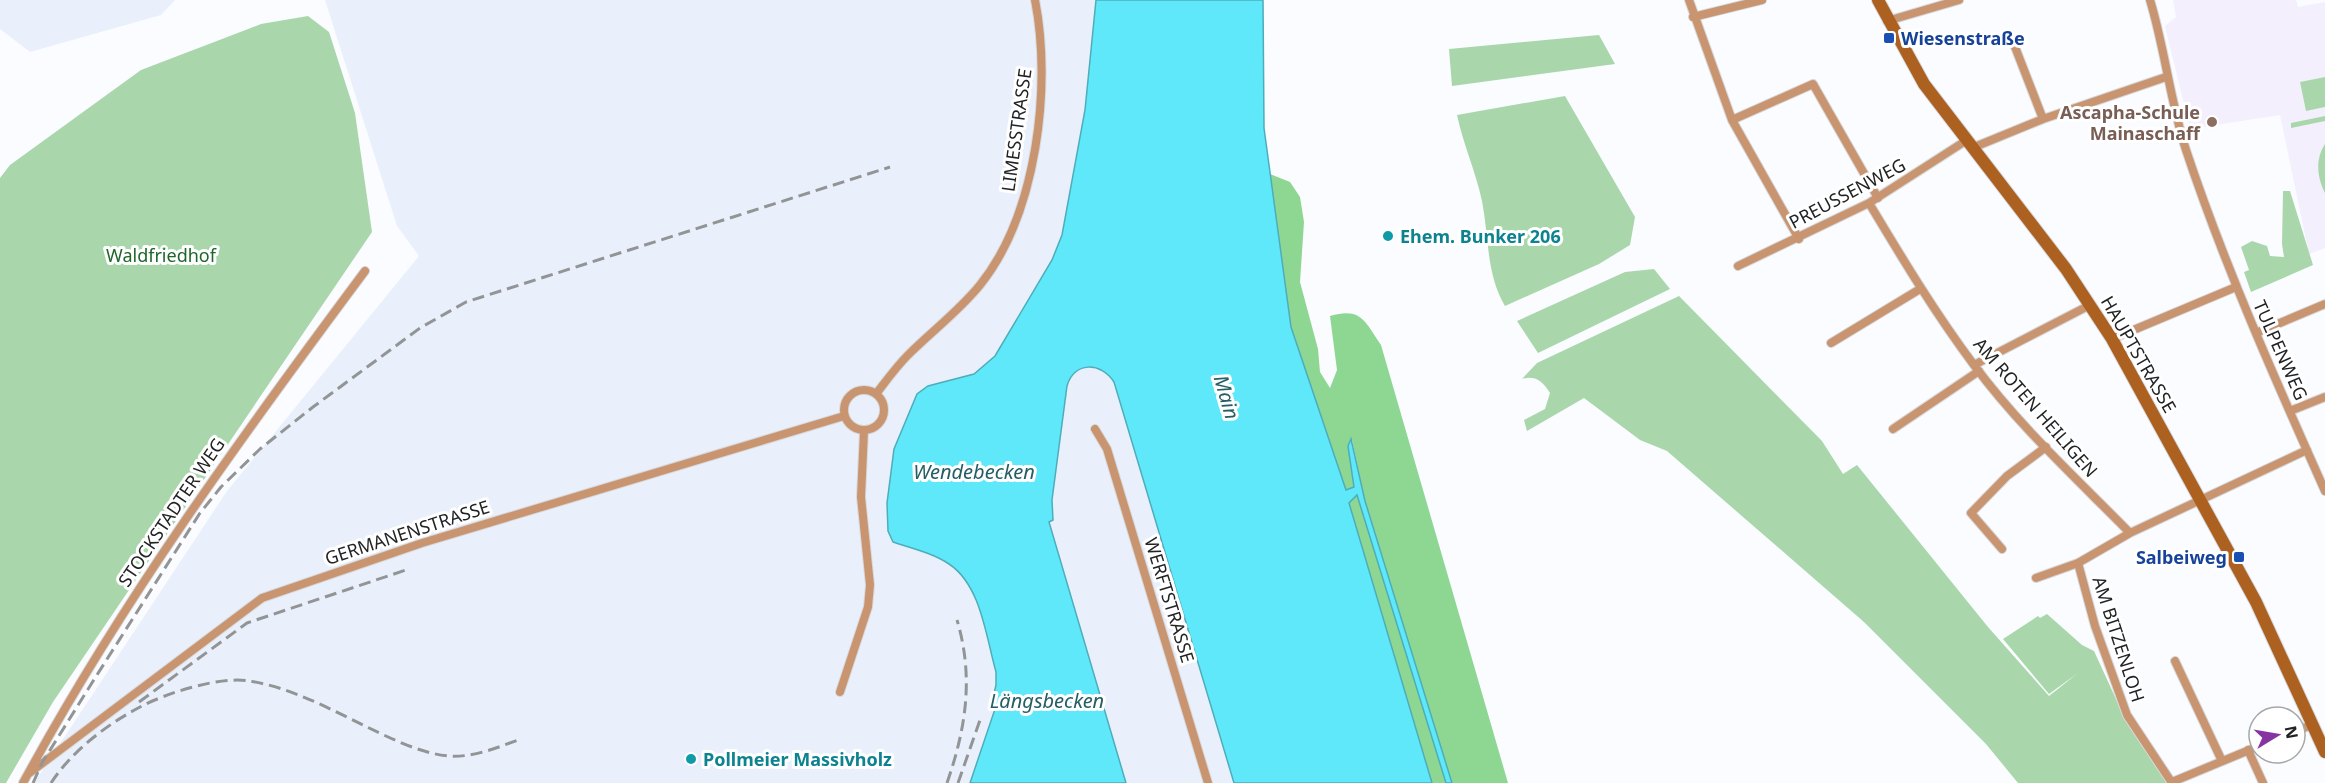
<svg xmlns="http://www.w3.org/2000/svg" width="2325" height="783" viewBox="0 0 2325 783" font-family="'Noto Sans',sans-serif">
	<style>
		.built { fill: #eaf0fb }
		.education { fill: #f4effc }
		.green { fill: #a9d7ab }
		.forest { fill: #8ed793 }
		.water { fill: #5fe8fa; stroke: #4dadba; stroke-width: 1.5 }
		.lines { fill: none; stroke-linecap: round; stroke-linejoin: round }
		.street-casing { stroke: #d7d9dc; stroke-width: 10 }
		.secondary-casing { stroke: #d7d9dc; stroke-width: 14 }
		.street { stroke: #c99570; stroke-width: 8 }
		.secondary { stroke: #ac6121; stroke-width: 12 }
		.rail { stroke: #929496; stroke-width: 3; stroke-dasharray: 12 6; stroke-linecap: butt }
		.transit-dot { fill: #1a4fb4; stroke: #fff; stroke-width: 2 }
		.education-dot { fill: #8d6e63; stroke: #fff; stroke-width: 2 }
		.culture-dot { fill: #0f9aa8; stroke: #fff; stroke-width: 2 }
		.labels { text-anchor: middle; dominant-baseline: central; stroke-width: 6; stroke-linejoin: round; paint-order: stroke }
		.transit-label { font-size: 18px; font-weight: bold; fill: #164399; stroke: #fff; text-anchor: start }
		.education-label { font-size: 18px; font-weight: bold; fill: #785e54; stroke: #fff; text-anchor: end }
		.street-label { font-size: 18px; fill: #222325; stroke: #fff }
		.culture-label { font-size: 18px; font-weight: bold; fill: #0d838f; stroke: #fff; text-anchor: start }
		.park-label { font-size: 18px; fill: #1c6729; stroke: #fff }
		.water-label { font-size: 20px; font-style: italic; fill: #255e65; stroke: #fff }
	</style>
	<rect width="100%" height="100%" fill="#fafcff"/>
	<path class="built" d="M0 0H175L161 15 30 52 0 29Z
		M325 0H1096L1085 110 1073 187 1108 373 1114 382 1234 783H34L227 491 419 256 397 226Z"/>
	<path class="education" d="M2173 0H2296L2298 7 2325 2V248L2309 254 2280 115 2190 129 2165 26 2176 17Z"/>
	<path class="green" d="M308 16 329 32 355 113 372 232 53 702 6 783H0V178L10 165 141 70 261 24Z
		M1599 35 1615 64 1452 86 1449 49Z
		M2325 77V107L2306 111 2300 82Z
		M1565 96 1635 217 1630 245 1599 264 1505 306C1486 274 1489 237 1482 201 1476 172 1463 144 1457 115Z
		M2325 116V121L2291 128V123Z
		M2325 144V193C2317 178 2315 159 2325 144Z
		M2283 191H2290L2313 265 2251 292 2244 272 2249 270 2241 247 2252 241 2267 246 2270 256 2284 257 2282 244Z
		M1654 269 1670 289 1538 353 1517 321 1625 272Z
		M1679 296 1822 441 1843 474 1857 465 1988 627 2049 696 2078 673 2049 694 2003 639 2038 616 2040 618 2047 614 2082 645 2094 651 2127 723 2167 783H2018L1986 744 1864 622 1667 451 1640 440 1584 398 1527 431 1524 420 1545 409 1550 393C1543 382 1536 375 1522 379L1537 363Z"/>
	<path class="forest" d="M1270 174 1290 182 1300 197 1304 222 1300 282 1318 349 1320 372 1330 388 1337 370 1330 316C1362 307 1365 322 1381 345L1508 783H1452L1365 501 1352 440 1348 446 1354 487 1345 490 1291 328Z
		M1357 495 1446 783H1432L1349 503Z"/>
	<path class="water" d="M1096 0H1263L1264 128 1291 327 1346 490 1354 487 1348 446 1351 439 1365 501 1452 783H1446L1357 495 1349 503 1432 783H1234L1114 382C1101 362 1074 361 1067 386L1052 500 1053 520 1049 522 1126 783H970L995 709 991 707 996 685V672C986 637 981 585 949 564 933 553 911 548 893 542L888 531 887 503 894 449 917 394 928 386 974 374 995 356 1052 260 1062 235 1085 110Z"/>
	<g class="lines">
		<defs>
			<path id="street" d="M1689 0 1732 120 1799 239
				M2150 0C2165 49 2170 101 2186 150 2225 267 2275 379 2325 491
				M1693 17 1762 0
				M1887 21 1959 0
				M2010 34 2043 119
				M1732 120 1813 84 1878 198
				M1972 148 2043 119 2166 77
				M1869 203C1902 258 1935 313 1974 365 2019 426 2077 479 2130 533
				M1738 266 1869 203 1967 140
				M2256 333 2325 304
				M2112 339 2236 287
				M1831 343 1920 289
				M1974 365 2090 305
				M844 410a20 20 0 1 1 40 0a20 20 0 1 1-40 0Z
				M876 394C886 381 896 367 908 355 932 331 959 311 980 285 1037 214 1052 86 1035 0
				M2290 411 2325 397
				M1095 429 1107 449 1208 783
				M1893 429 1979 371
				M2002 549 1971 513 2007 476 2046 447
				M2078 563 2095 626 2127 715 2172 783
				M2036 578 2078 563 2130 533 2307 450
				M2175 661 2222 761
				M840 692 868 607 870 585 861 497 864 431
				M2295 731 2312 725
				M2248 750 2263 783
				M28 774 262 598 422 543 844 416
				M2172 782 2259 746
				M23 783C121 602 242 436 365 271"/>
			<path id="secondary" d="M1878 0 1924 84 2066 269 2112 339 2256 602 2325 752"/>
		</defs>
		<use href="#street" class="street-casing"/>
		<use href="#secondary" class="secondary-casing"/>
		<use href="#street" class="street"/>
		<use href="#secondary" class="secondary"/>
		<path class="rail" d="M139 702 247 623 406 570
			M33 783 42 763 95 678 200 513 221 487 260 449 313 407 420 328 466 302 890 167
			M51 783C72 751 106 725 140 707 166 693 220 676 249 681 290 687 330 709 367 727 392 739 420 753 448 756 472 758 496 748 518 740
			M947 783C966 728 974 677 957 620
			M958 783 980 720"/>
	</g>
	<g class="transit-dot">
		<rect x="1883" y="32" width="12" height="12" rx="3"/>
		<rect x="2233" y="551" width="12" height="12" rx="3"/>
	</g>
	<circle class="education-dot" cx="2212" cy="122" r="6"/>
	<g class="culture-dot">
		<circle cx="1388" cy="236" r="6"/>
		<circle cx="691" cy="759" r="6"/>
	</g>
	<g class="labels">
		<g class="transit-label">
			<text x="1901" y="38">Wiesenstraße</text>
			<text x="2227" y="557" text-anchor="end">Salbeiweg</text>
		</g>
		<g class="education-label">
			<text x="2200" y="112">Ascapha-Schule<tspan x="2200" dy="21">Mainaschaff</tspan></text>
		</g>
		<g class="street-label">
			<text transform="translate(1016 130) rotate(-82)">LIMESSTRASSE</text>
			<text transform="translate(1847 193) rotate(-28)">PREUSSENWEG</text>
			<text transform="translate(2281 350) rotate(66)">TULPENWEG</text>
			<text transform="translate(2139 354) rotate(60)">HAUPTSTRASSE</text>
			<text transform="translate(2036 407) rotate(49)">AM ROTEN HEILIGEN</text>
			<text transform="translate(171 512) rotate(-56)">STOCKSTADTER WEG</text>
			<text transform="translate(407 532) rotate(-18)">GERMANENSTRASSE</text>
			<text transform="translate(1170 600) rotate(73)">WERFTSTRASSE</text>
			<text transform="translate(2119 639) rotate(72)">AM BITZENLOH</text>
		</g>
		<g class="culture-label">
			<text x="1400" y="236">Ehem. Bunker 206</text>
			<text x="703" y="759">Pollmeier Massivholz</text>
		</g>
		<g class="park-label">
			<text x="161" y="255">Waldfriedhof</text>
		</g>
		<g class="water-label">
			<text transform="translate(1227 397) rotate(74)">Main</text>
			<text x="974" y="471">Wendebecken</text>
			<text x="1047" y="700">Längsbecken</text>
		</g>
	</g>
	<g transform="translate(2277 735) rotate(79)"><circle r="28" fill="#ffffff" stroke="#a7a7a8" stroke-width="1.5"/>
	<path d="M0-4.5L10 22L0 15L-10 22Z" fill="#8734a3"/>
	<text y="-9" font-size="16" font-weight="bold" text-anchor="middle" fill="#222325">N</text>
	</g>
</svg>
